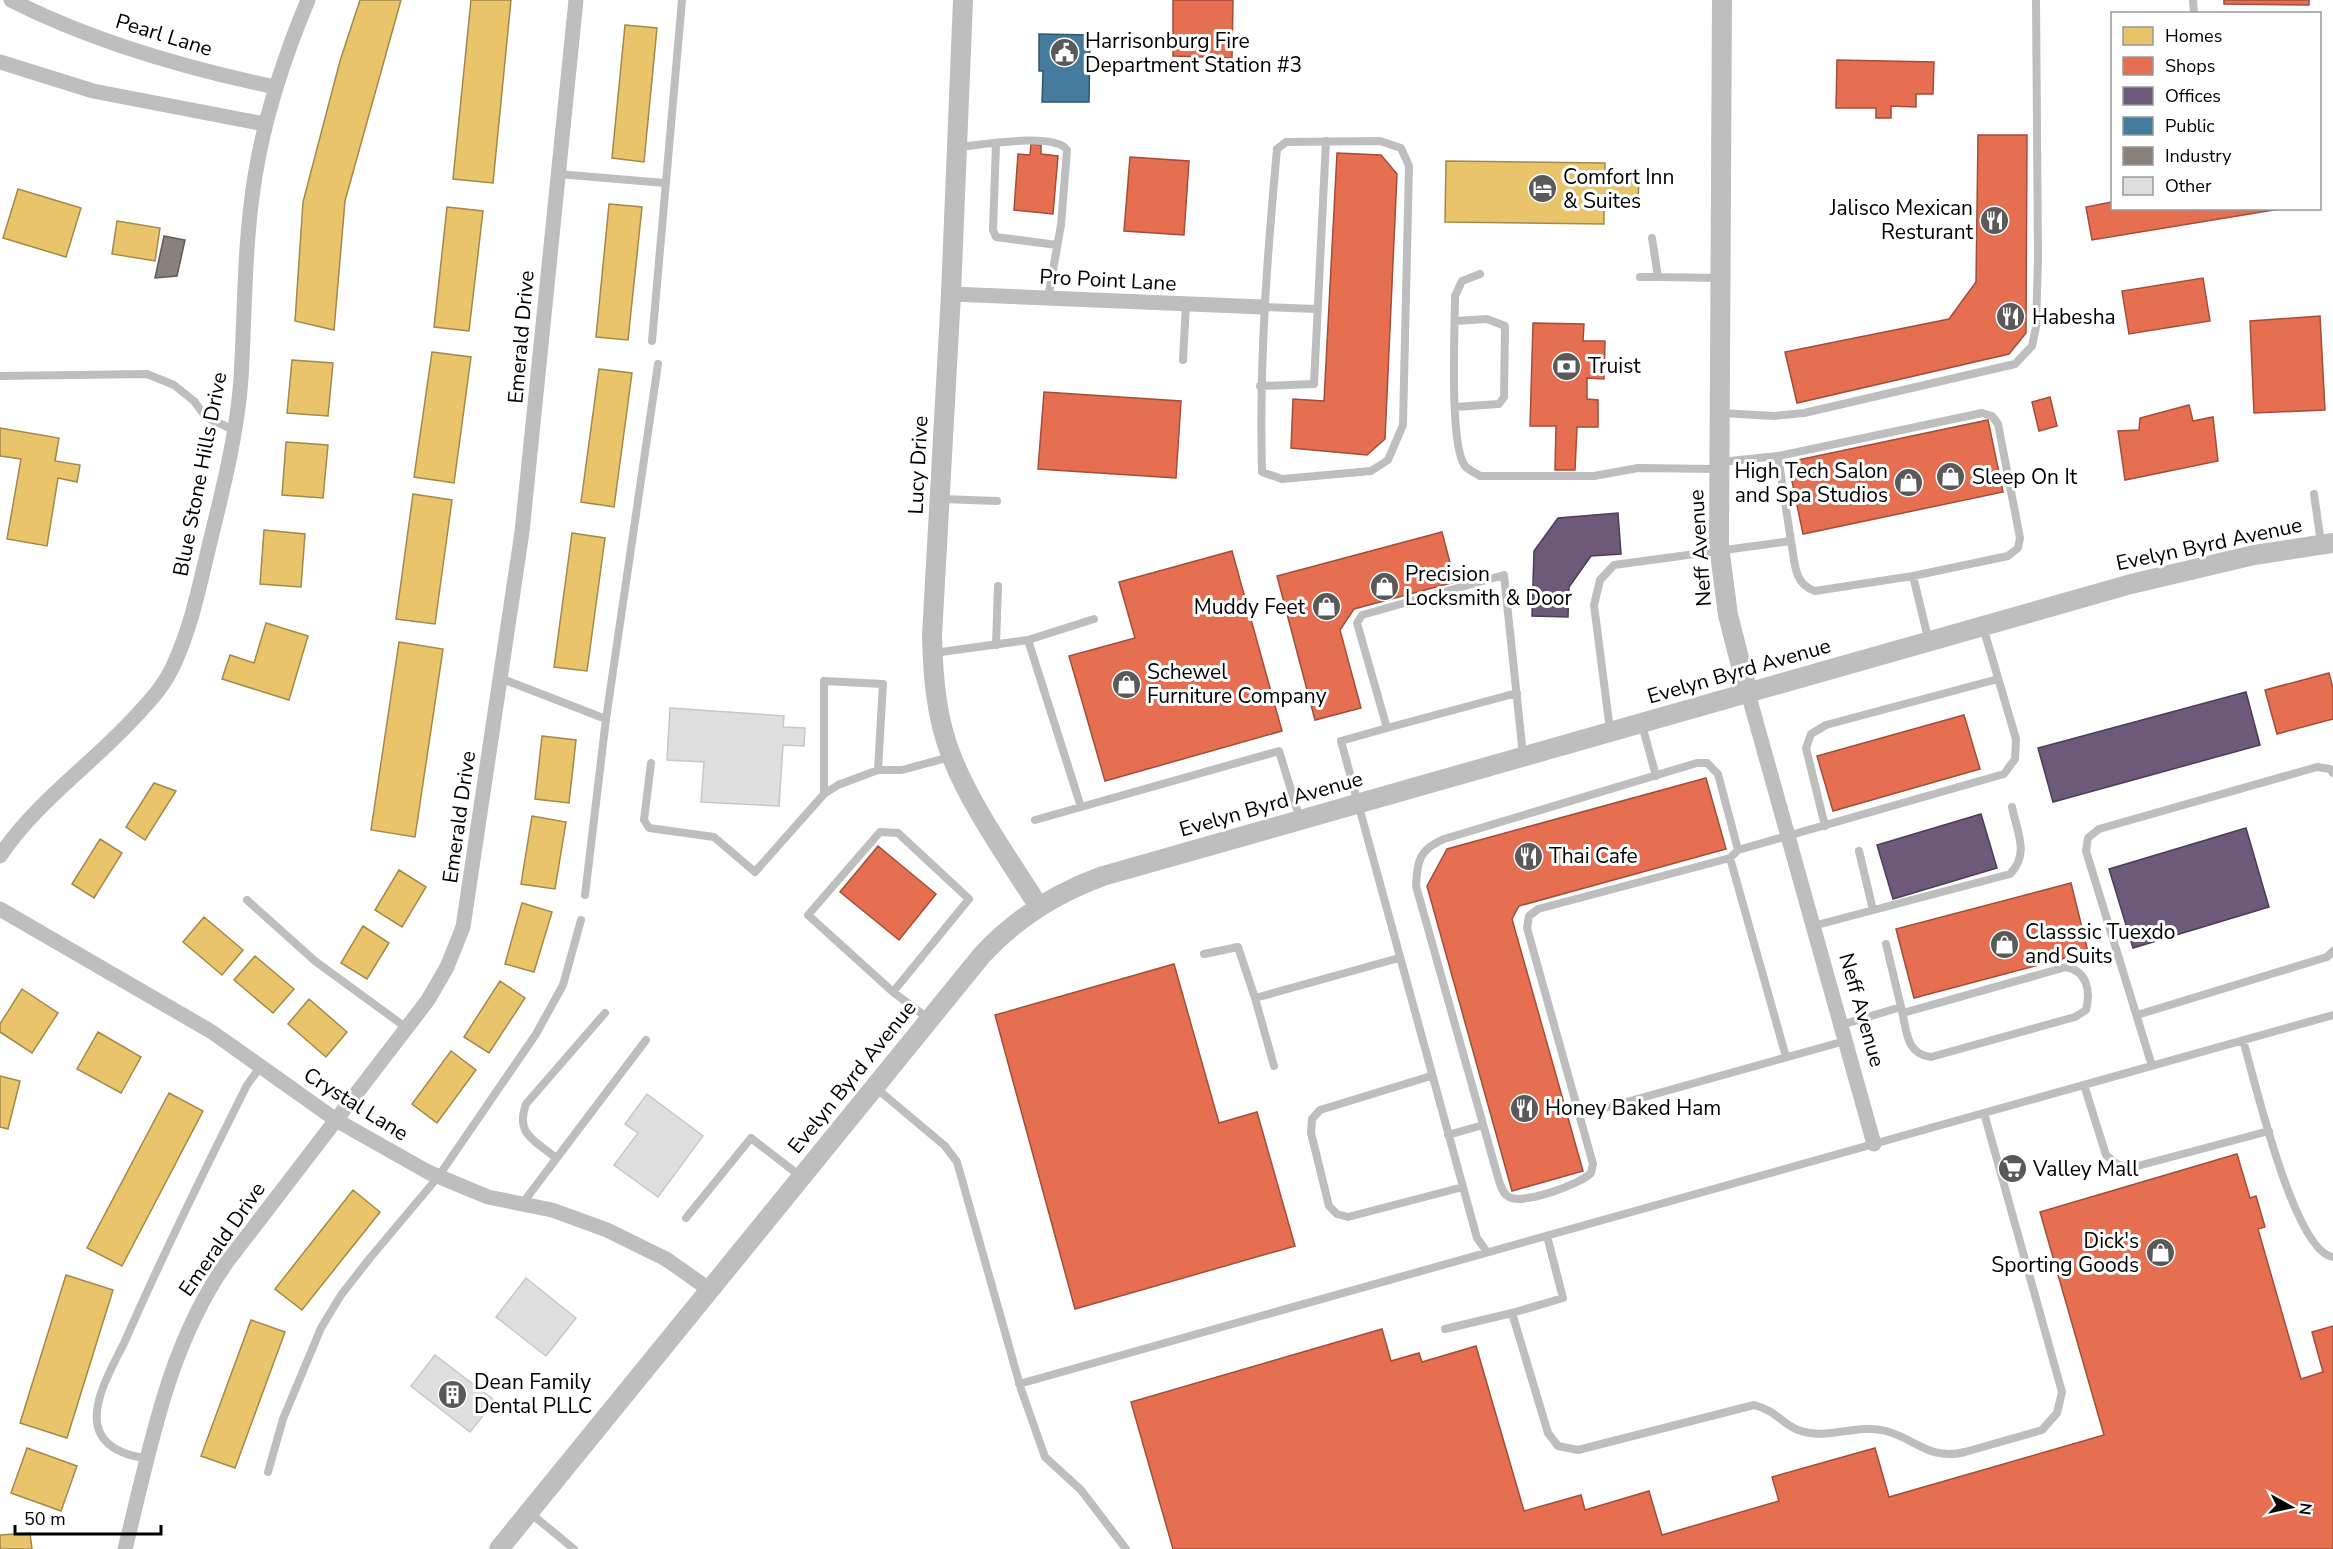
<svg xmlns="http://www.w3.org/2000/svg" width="2333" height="1549" viewBox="0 0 2333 1549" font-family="'Nunito Sans',sans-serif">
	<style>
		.homes { fill: #e9c46a; stroke: #a3894a; stroke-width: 1.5 }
		.shops { fill: #e76f51; stroke: #a24e39; stroke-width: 1.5 }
		.offices { fill: #6d597a; stroke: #4c3e55; stroke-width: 1.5 }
		.public { fill: #457b9d; stroke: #30566e; stroke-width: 1.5 }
		.industry { fill: #8a817c; stroke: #615a57; stroke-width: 1.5 }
		.building { fill: #dfdfdf; stroke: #c7c7c7; stroke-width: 1.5 }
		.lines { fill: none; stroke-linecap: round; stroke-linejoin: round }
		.service { stroke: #bebebe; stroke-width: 8 }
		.minor { stroke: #bebebe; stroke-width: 15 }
		.tertiary { stroke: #bebebe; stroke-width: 20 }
		.labels { text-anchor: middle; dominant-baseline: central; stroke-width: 6; stroke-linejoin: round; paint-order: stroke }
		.street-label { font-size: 21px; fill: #000; stroke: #fff }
		.poi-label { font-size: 21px; fill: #000; stroke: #fff; text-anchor: start }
	</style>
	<rect width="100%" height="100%" fill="#fff"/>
	<path class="homes" d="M360 0H401L345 201 334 330 295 321 303 202 340 61Z
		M471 0H511L493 183 453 179Z
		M625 25 657 28 644 162 612 158Z
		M1446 161 1605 163V176L1639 177 1638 203 1604 202V224L1445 222Z
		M18 189 81 208 66 257 3 238Z
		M609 204 642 207 628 340 596 337Z
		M447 207 483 211 469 331 434 327Z
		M117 221 160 228 155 261 112 254Z
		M432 352 471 357 454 483 414 477Z
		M292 360 333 363 328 416 287 413Z
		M599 369 632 373 614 507 581 502Z
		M0 428 59 438 55 461 80 465 77 482 58 478 47 546 7 539 21 459 0 456Z
		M286 442 328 445 323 498 282 495Z
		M413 494 452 500 435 624 396 619Z
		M264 530 305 534 301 587 260 584Z
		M572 533 605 538 587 671 554 667Z
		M266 623 308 636 289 700 222 679 230 655 254 663Z
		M399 642 443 649 415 837 371 830Z
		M542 736 576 740 569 803 535 799Z
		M154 783 176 791 145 840 126 827Z
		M532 816 566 822 555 889 521 884Z
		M100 839 122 853 94 898 72 884Z
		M399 870 426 887 402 927 375 910Z
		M522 903 552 912 534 972 505 964Z
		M204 917 243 950 222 975 183 942Z
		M363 926 389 943 367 979 341 963Z
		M255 956 294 989 273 1013 234 980Z
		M500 981 525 998 489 1053 464 1037Z
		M22 989 58 1013 32 1053 0 1032V1024Z
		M309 999 347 1032 326 1057 288 1024Z
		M98 1032 141 1057 121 1093 77 1069Z
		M451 1051 476 1070 437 1123 412 1104Z
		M0 1076 20 1081 8 1129 0 1127Z
		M169 1093 203 1111 122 1266 87 1248Z
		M353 1190 380 1212 302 1310 275 1289Z
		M66 1275 113 1290 67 1438 20 1423Z
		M251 1320 285 1332 235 1468 201 1456Z
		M27 1448 77 1466 61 1511 11 1493Z
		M30 1533 32 1549H0V1535Z"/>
	<path class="shops" d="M1173 0H1233L1232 58 1173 56Z
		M2224 0H2309V5L2224 4Z
		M1837 60 1934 62 1933 94H1916V107L1891 106V118H1876V108H1836Z
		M1978 135H2027L2026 333 2009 354 1797 403 1785 352 1949 319 1976 282Z
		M1031 144 1041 145V154L1058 156 1053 214 1014 210 1018 154 1030 155Z
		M1337 153 1381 155 1397 174 1385 439 1367 455 1291 448 1293 399 1324 401Z
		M1130 157 1189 161 1184 235 1124 231Z
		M2112 202V208H2286L2092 240 2086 207Z
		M2203 278 2210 321 2129 334 2122 291Z
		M2320 316 2325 410 2254 413 2250 321Z
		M1533 323 1584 324 1583 341H1605L1604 379 1587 378V399L1598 400V427H1577L1575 470H1555L1556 426H1530Z
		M1044 392 1181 401 1176 478 1038 469Z
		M2050 397 2057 426 2039 431 2032 402Z
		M2189 405 2193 421 2213 417 2218 461 2125 480 2118 431 2139 430 2140 418Z
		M1988 420 2003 492 1803 534 1788 462Z
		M1442 532 1455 582 1354 609 1340 630 1361 708 1315 720 1277 576Z
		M1232 551 1282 731 1105 781 1069 656 1135 638 1119 582Z
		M2329 673 2333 688V719L2277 734 2265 690Z
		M1964 715 1980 769 1833 811 1817 756Z
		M1706 778 1726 849 1519 906 1512 919 1583 1171 1512 1191 1427 886 1447 849Z
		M878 846 936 894 899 940 840 892Z
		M2071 883 2088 952 1914 998 1896 929Z
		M1174 964 1219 1123 1257 1112 1295 1246 1075 1309 995 1015Z
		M2237 1154 2250 1198 2256 1196 2265 1227 2258 1229 2301 1379 2323 1372 2312 1332 2333 1326V1549H1173L1131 1402 1382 1329 1391 1361 1419 1353 1422 1362 1476 1346 1524 1511 1581 1495 1585 1510 1649 1491 1662 1535 1779 1501 1772 1477 1875 1448 1889 1497 2104 1435 2040 1212Z"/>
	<path class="offices" d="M1618 513 1621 554 1591 556 1569 587 1568 617 1532 616 1534 551 1558 518Z
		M2246 692 2260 745 2053 802 2038 748Z
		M1981 814 1997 868 1893 899 1877 845Z
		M2246 828 2269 907 2133 948 2109 869Z"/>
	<path class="public" d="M1039 34 1090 35 1089 102H1042L1043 71H1039Z"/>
	<path class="industry" d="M164 236 185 240 177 276 155 278Z"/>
	<path class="building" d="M670 708 784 716 783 727 805 728 804 746 783 745 779 806 701 802 704 762 667 760Z
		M647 1094 703 1136 658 1197 614 1165 638 1133 625 1124Z
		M526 1278 576 1318 546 1356 496 1317Z
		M435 1355 495 1401 470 1432 411 1386Z"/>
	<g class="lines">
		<path class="service" d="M2193 0 2194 14
			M1380 141 1401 148 1409 166 1403 425 1388 460 1371 471 1282 479 1262 472C1259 361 1267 259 1277 149L1286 142Z
			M996 144 993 230 996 237 1057 245
			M959 147C980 145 1055 132 1067 150L1061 225 1048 298
			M558 174 665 183
			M1652 238 1658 277 1719 278
			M1480 274 1462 281 1455 296C1455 327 1449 445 1465 466 1468 470 1476 473 1480 476H1594L1638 468 1717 469
			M1640 277H1658
			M1263 307 1317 309
			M652 341 682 0
			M1183 360 1186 304
			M0 376 147 374 174 385 194 401 206 417 234 430
			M1260 386 1314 384 1326 141
			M1455 407 1499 404 1504 397 1505 326 1487 319 1455 321
			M1721 413 1774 416 1804 413 2015 364 2032 346 2036 327 2038 259 2036 0
			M1720 462 1778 456
			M2314 494 2321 543
			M942 499 997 501
			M1913 576 1929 642
			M996 645 998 586
			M934 653 1028 640
			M500 678 606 719
			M1517 693 1387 728 1357 623 1362 615 1504 575 1523 755
			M1642 725 1656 776
			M1387 728 1341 741 1463 1187 1477 1238 1487 1252
			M1610 730 1594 605 1600 580 1614 565 1791 541C1795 561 1793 584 1815 591L1913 576 2008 556 2018 548 2020 538 1998 424 1992 416 1982 413 1778 456 1791 541
			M651 763 644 820 649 828 714 837 755 872 824 794
			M878 770 838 785 824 794V681L883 684 878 770H902L950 757
			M1081 807 1028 640 1094 619
			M1035 820 1279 751 1300 819
			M1825 826 1806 748 1811 734 1826 725 1998 679
			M1738 850 1730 858 1538 909 1529 916 1527 928 1593 1164 1591 1173C1581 1184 1523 1205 1509 1197 1503 1194 1501 1187 1499 1181L1416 886C1417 860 1420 849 1444 839L1697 763H1707L1718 774 1738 850 2004 774 2015 759 2016 739 1983 627
			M1859 851 1873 910
			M1730 858 1786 1057
			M585 895 606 719 658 364
			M247 900 315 961 408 1029
			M1813 926 2010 874C2030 854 2017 832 2012 807
			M1886 944 1901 1007
			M1204 954 1238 947 1255 998
			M893 992 969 899 898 833 880 832 808 915 893 992 929 1019
			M2137 1015 2327 957 2333 951
			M1841 1025 1901 1007C1907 1030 1905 1054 1931 1057L2075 1017 2086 1010C2091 991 2087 971 2066 967L1903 1013
			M2243 1040C2254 1078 2294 1252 2333 1257
			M1274 1066 1255 998 1399 958
			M2152 1066 2086 851 2088 838 2099 829 2317 767 2330 769 2333 773
			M1431 1076 1320 1110 1312 1119 1311 1133 1329 1206 1337 1214 1348 1217 1463 1187
			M2084 1085 2106 1155 2117 1164 2130 1168 2269 1131
			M876 1088 945 1146 957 1162 1021 1389 1045 1457 1081 1490 1126 1549
			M1580 1115 1845 1041
			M1448 1135 1483 1125
			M556 1158C535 1140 515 1135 526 1104L605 1013
			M522 1204 646 1040
			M686 1218 751 1138 800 1176
			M1547 1236 1563 1298 1512 1313 1548 1433 1558 1446 1578 1450 1754 1405C1777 1411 1781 1423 1798 1430 1828 1441 1856 1423 1886 1431 1916 1439 1929 1461 1965 1452L2042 1430 2057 1413 2062 1392 1984 1113
			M1445 1329 1512 1313
			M1019 1384 2333 1015
			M148 1458C127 1457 100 1447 97 1422 94 1396 114 1364 125 1341 163 1254 205 1169 247 1085L261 1066
			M268 1472 283 1419 321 1328 341 1295 370 1258 438 1177 536 1034 563 985 581 920
			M529 1512 574 1549"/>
		<path class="minor" d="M11 0C93 42 185 68 275 87
			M0 62 93 91 265 124
			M951 294 1263 307
			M1748 693 1874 1144
			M0 856C35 803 92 764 135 717 150 701 165 685 174 664 192 625 200 583 210 542 223 489 237 434 241 379 245 312 244 243 255 176 265 115 284 57 308 0
			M0 909 212 1032 336 1120 428 1172 488 1197 552 1210 607 1230 666 1259 710 1290
			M125 1549C150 1450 167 1347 227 1262L428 1000 447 967 463 927 522 532 576 0"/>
		<path class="tertiary" d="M963 0 951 294 932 636C933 676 936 717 951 755 971 807 1009 859 1039 907
			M1722 0 1719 546 1728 615 1748 693
			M499 1549 982 955C1016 918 1056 893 1103 876L2131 584 2254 555 2333 543"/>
	</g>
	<defs>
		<symbol id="civic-disc" viewBox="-11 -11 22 22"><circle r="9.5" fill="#595959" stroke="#fff"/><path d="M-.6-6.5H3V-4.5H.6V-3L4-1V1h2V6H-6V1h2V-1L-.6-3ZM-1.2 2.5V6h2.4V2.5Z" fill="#fff"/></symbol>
		<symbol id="hotel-disc" viewBox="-11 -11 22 22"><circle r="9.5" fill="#595959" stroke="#fff"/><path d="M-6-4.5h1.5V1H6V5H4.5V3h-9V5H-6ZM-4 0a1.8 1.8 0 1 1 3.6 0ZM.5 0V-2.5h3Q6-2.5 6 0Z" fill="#fff"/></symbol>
		<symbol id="restaurant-disc" viewBox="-11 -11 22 22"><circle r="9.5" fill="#595959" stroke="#fff"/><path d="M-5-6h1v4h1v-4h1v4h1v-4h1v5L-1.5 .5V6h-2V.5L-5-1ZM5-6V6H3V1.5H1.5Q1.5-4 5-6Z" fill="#fff"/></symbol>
		<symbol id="bank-disc" viewBox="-11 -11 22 22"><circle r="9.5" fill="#595959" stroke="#fff"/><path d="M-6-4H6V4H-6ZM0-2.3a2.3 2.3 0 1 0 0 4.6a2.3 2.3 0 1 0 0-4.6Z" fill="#fff"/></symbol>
		<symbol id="shop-disc" viewBox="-11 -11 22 22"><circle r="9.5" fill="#595959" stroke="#fff"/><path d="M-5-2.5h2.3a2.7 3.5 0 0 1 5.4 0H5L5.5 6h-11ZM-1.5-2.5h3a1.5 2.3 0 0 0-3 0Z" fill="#fff"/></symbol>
		<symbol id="supermarket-disc" viewBox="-11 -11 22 22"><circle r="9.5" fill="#595959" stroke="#fff"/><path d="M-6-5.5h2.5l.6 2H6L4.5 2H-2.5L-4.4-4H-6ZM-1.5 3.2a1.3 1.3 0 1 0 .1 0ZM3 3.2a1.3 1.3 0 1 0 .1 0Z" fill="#fff"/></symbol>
		<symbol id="building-disc" viewBox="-11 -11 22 22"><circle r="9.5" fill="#595959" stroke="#fff"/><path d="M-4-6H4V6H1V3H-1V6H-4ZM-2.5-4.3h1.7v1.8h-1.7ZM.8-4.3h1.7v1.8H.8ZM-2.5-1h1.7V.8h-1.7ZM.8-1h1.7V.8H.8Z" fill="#fff"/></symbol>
	</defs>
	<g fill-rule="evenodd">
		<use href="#civic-disc" x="1048" y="36" width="33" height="33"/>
		<use href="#hotel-disc" x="1526" y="172" width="33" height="33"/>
		<use href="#restaurant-disc" x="1978" y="204" width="33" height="33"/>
		<use href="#restaurant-disc" x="1994" y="300" width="33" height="33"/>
		<use href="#bank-disc" x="1550" y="350" width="33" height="33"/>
		<use href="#shop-disc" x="1934" y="460" width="33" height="33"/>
		<use href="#shop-disc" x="1892" y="466" width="33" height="33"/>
		<use href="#shop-disc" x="1368" y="570" width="33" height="33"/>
		<use href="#shop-disc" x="1310" y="590" width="33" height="33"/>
		<use href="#shop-disc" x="1110" y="668" width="33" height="33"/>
		<use href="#restaurant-disc" x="1512" y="840" width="33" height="33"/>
		<use href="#shop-disc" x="1988" y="928" width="33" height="33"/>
		<use href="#restaurant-disc" x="1508" y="1092" width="33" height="33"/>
		<use href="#supermarket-disc" x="1996" y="1152" width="33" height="33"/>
		<use href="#shop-disc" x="2144" y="1236" width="33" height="33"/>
		<use href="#building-disc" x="436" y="1378" width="33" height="33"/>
	</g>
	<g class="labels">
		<g class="street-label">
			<text transform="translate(164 35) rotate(17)">Pearl Lane</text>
			<text transform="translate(1108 280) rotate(3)">Pro Point Lane</text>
			<text transform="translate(521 337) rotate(-85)">Emerald Drive</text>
			<text transform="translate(918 465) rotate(-87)">Lucy Drive</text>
			<text transform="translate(200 474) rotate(-79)">Blue Stone Hills Drive</text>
			<text transform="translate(2209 544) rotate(-12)">Evelyn Byrd Avenue</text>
			<text transform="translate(1700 548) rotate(-94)">Neff Avenue</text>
			<text transform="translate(1739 671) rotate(-16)">Evelyn Byrd Avenue</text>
			<text transform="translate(1271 804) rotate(-16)">Evelyn Byrd Avenue</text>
			<text transform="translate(459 817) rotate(-82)">Emerald Drive</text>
			<text transform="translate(1862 1010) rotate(74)">Neff Avenue</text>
			<text transform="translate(852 1077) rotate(-51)">Evelyn Byrd Avenue</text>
			<text transform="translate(356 1104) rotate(32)">Crystal Lane</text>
			<text transform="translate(222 1239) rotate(-55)">Emerald Drive</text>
		</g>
		<g class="poi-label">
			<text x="1085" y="41">Harrisonburg Fire<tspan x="1085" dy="24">Department Station #3</tspan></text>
			<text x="1563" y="177">Comfort Inn<tspan x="1563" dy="24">&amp; Suites</tspan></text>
			<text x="1973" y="208" text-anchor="end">Jalisco Mexican<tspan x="1973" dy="24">Resturant</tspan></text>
			<text x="2032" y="317">Habesha</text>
			<text x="1588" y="366">Truist</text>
			<text x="1888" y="471" text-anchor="end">High Tech Salon<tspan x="1888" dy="24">and Spa Studios</tspan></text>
			<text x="1972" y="477">Sleep On It</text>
			<text x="1405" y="574">Precision<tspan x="1405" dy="24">Locksmith &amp; Door</tspan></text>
			<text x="1305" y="607" text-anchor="end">Muddy Feet</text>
			<text x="1147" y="672">Schewel<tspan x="1147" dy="24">Furniture Company</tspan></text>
			<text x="1549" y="856">Thai Cafe</text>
			<text x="2025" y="932">Classsic Tuexdo<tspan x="2025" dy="24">and Suits</tspan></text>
			<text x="1545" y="1108">Honey Baked Ham</text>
			<text x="2033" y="1169">Valley Mall</text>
			<text x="2139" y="1241" text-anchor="end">Dick's<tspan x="2139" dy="24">Sporting Goods</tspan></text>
			<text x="474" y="1382">Dean Family<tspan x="474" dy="24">Dental PLLC</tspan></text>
		</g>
	</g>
	<rect x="2111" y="12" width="210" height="198" fill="#ffffff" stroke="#999999" stroke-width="1.5"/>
	<rect x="2123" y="27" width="30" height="18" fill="#e9c46a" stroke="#999999" stroke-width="1.5"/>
	<text x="2165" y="42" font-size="18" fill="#000000">Homes</text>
	<rect x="2123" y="57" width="30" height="18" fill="#e76f51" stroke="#999999" stroke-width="1.5"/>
	<text x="2165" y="72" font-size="18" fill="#000000">Shops</text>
	<rect x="2123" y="87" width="30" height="18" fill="#6d597a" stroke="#999999" stroke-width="1.5"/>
	<text x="2165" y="102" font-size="18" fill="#000000">Offices</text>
	<rect x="2123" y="117" width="30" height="18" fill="#457b9d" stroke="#999999" stroke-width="1.5"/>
	<text x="2165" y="132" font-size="18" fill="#000000">Public</text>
	<rect x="2123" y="147" width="30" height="18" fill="#8a817c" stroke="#999999" stroke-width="1.5"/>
	<text x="2165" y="162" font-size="18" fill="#000000">Industry</text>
	<rect x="2123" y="177" width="30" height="18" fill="#dfdfdf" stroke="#999999" stroke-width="1.5"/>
	<text x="2165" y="192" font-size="18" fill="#000000">Other</text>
	<g transform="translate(2291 1507) rotate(98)" stroke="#ffffff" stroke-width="4.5" paint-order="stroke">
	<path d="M0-4.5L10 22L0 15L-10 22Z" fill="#000000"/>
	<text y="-9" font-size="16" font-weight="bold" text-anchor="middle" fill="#000000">N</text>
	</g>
	<path d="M15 1525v9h146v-9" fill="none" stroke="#000000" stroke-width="3"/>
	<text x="24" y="1525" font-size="18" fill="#000000" stroke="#ffffff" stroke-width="4.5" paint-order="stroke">50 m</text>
</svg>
